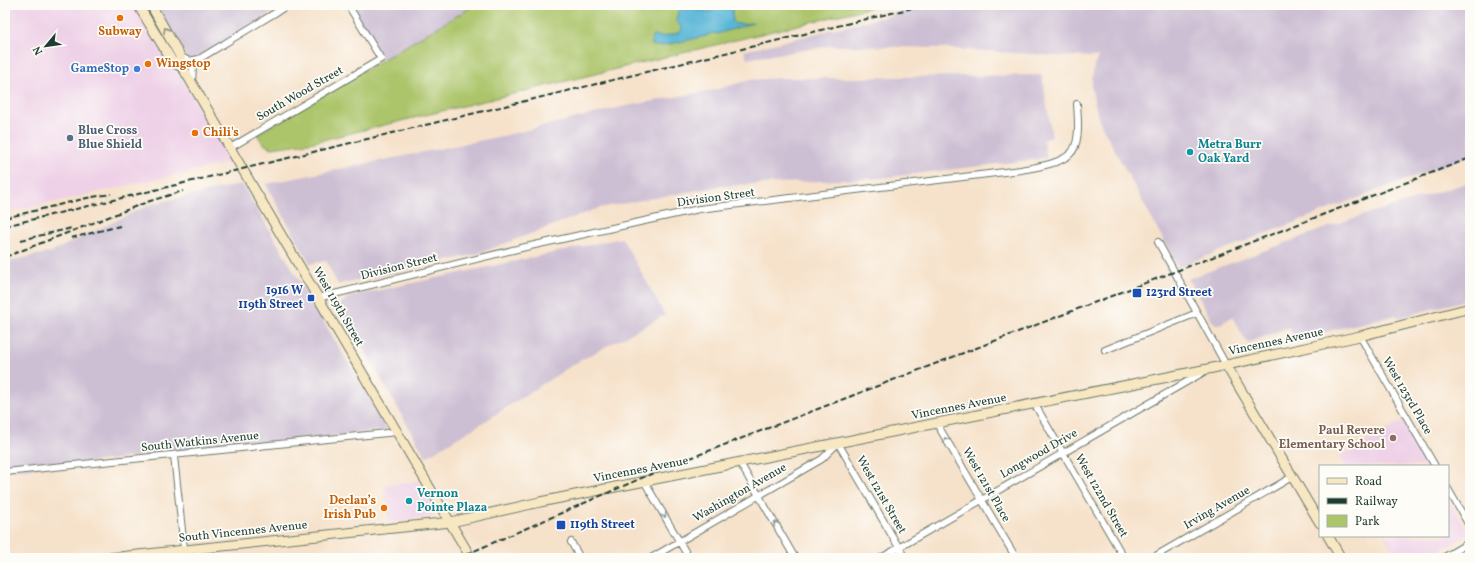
<svg xmlns="http://www.w3.org/2000/svg" width="1475" height="563" viewBox="0 0 1475 563" font-family="Vollkorn,serif">
	<style>
		.built { fill: #eed0e7 }
		.industrial { fill: #ccbed3 }
		.green { fill: #acc56a; stroke: #66814f }
		.water { fill: #59b6d7; stroke: #3c7a86 }
		.lines { fill: none; stroke-linecap: round; stroke-linejoin: round }
		.street-casing { stroke: #6a7769; stroke-width: 8 }
		.secondary-casing { stroke: #6a7769; stroke-width: 11 }
		.street { stroke: #fff; stroke-width: 6 }
		.secondary { stroke: #f7e8c3; stroke-width: 9 }
		.rail { stroke: #1f3d34; stroke-width: 2; stroke-dasharray: 6 3; stroke-linecap: butt }
		.oneway { stroke: #8b927c }
		.oneway2 { stroke: #8f9e9a }
		.food-dot { fill: #e8710a; stroke: #fdfcf7; stroke-width: 1.5 }
		.shop-dot { fill: #3f7fe0; stroke: #fdfcf7; stroke-width: 1.5 }
		.service-dot { fill: #5c6f8a; stroke: #fdfcf7; stroke-width: 1.5 }
		.culture-dot { fill: #0f9aa8; stroke: #fdfcf7; stroke-width: 1.5 }
		.transit-dot { fill: #1a4fb4; stroke: #fdfcf7; stroke-width: 1.5 }
		.education-dot { fill: #8d6e63; stroke: #fdfcf7; stroke-width: 1.5 }
		.labels { text-anchor: middle; dominant-baseline: central; stroke-width: 3.5; stroke-linejoin: round; paint-order: stroke }
		.food-label { font-size: 12px; font-weight: bold; fill: #c56008; stroke: #fdfcf7; text-anchor: start }
		.shop-label { font-size: 12px; font-weight: bold; fill: #366cbe; stroke: #fdfcf7; text-anchor: end }
		.street-label { font-size: 12px; fill: #1f3d34; stroke: #fdfcf7 }
		.service-label { font-size: 12px; font-weight: bold; fill: #4e5e75; stroke: #fdfcf7; text-anchor: start }
		.culture-label { font-size: 12px; font-weight: bold; fill: #0d838f; stroke: #fdfcf7; text-anchor: start }
		.transit-label { font-size: 12px; font-weight: bold; fill: #164399; stroke: #fdfcf7; text-anchor: start }
		.education-label { font-size: 12px; font-weight: bold; fill: #785e54; stroke: #fdfcf7; text-anchor: end }
	</style>
	<rect width="100%" height="100%" fill="#fdfcf7"/>
	<filter id="ink" filterUnits="userSpaceOnUse"><feTurbulence type="fractalNoise" baseFrequency=".025" numOctaves="2"/><feDisplacementMap in="SourceGraphic" scale="8" xChannelSelector="R" yChannelSelector="G"/><feConvolveMatrix kernelMatrix="1 2 1 2 8 2 1 2 1" color-interpolation-filters="sRGB"/></filter>
	<filter id="wash" filterUnits="userSpaceOnUse"><feTurbulence type="fractalNoise" baseFrequency=".012" numOctaves="4" result="noise"/><feDisplacementMap in="SourceGraphic" scale="16" xChannelSelector="R" yChannelSelector="G"/><feGaussianBlur stdDeviation="0.9" result="paint"/><feColorMatrix in="noise" values="0 0 0 0 0 0 0 0 0 0 0 0 0 0 0 0 0 1.4 0 .05"/><feComposite in="paint" operator="in"/></filter>
	<g filter="url(#wash)">
		<rect width="100%" height="100%" fill="#f6e2cb"/>
		<path class="built" d="M5 5H138L233 162 5 213Z
			M1404 420 1430 466H1344L1339 457Z
			M418 481 435 511 433 514 430 517 389 523 385 485Z
			M1448 497 1469 534 1428 558H1397L1384 536H1448Z"/>
		<path class="industrial" d="M155 5H285L189 62Z
			M350 5H475L382 60Z
			M933 5H1470V155L1178 267 1104 130 1098 117 1091 87 1094 67 1098 57 1059 56 941 48 847 46H830L747 59 744 51Z
			M1042 75 1052 137 1043 140 1047 158 880 178 720 186 599 208 477 254 338 285 326 261 310 264 266 184 507 135 626 106 714 90 750 80 779 78H858L890 77Z
			M1470 182V299L1398 318 1396 315 1294 339 1290 327 1247 343 1232 317 1220 324H1214L1188 279 1342 222Z
			M242 184 388 430 5 471V262L51 252 151 204Z
			M622 238 665 315 574 364 487 420 426 457 339 306 348 297Z"/>
		<path class="green" d="M475 5H881L314 142 272 148C264 146 261 141 257 134Z"/>
		<path class="water" d="M688 5H692L697 10C702 8 705 12 710 12L712 9 710 5H732L734 8 732 9 733 22 736 24 753 23 717 34 712 33 706 36 662 46H653L651 42 653 35 662 37C669 34 676 36 682 30L681 27 676 21 678 11 682 7Z"/>
	</g>
	<g filter="url(#ink)">
		<g class="lines">
			<defs>
				<path id="street" d="M180 56 189 61 199 59 288 5
					M192 83 193 66 199 59
					M230 148 381 59 348 5
					M1158 242 1226 365
					M318 298 521 248 699 209 1021 170C1036 167 1056 165 1069 155 1081 146 1078 118 1077 104
					M1360 336 1435 466
					M1105 350 1197 313
					M1034 403 1124 558
					M937 424 1016 558
					M174 456 185 558
					M740 463 795 558
					M5 472 397 432
					M644 481 689 558
					M1448 489 1470 527
					M571 542 580 558
					M651 558 822 459 838 443 905 558
					M881 558 1202 373
					M1152 558 1292 477
					M1443 558 1470 542"/>
				<path id="secondary" d="M138 5 172 61 183 68
					M151 5 180 56 183 68 471 558
					M1226 365 1320 523
					M1328 536 1341 558
					M109 558 451 522 540 502 1208 369 1360 336 1470 308"/>
			</defs>
			<use href="#street" class="street-casing"/>
			<use href="#secondary" class="secondary-casing"/>
			<use href="#street" class="street"/>
			<use href="#secondary" class="secondary"/>
			<path class="rail" d="M5 218 87 198 111 194
				M5 226 925 5
				M71 238 120 226
				M21 240 72 228
				M5 257 147 202 183 191
				M458 558 667 467 1470 158"/>
		</g>
		<defs><path id="oneway-chevron" d="M-2-3.5L2.5 0L-2 3.5" fill="none" stroke-width="1.6" stroke-linecap="round" stroke-linejoin="round"/></defs>
		<use class="oneway" href="#oneway-chevron" transform="translate(166 30) rotate(-120)"/>
		<g class="oneway2">
			<use href="#oneway-chevron" transform="translate(946 440) rotate(-120)"/>
			<use href="#oneway-chevron" transform="translate(664 515) rotate(60)"/>
			<use href="#oneway-chevron" transform="translate(776 524) rotate(-120)"/>
		</g>
	</g>
	<g class="food-dot">
		<circle cx="120" cy="18" r="4"/>
		<circle cx="148" cy="64" r="4"/>
		<circle cx="195" cy="133" r="4"/>
		<circle cx="384" cy="508" r="4"/>
	</g>
	<circle class="shop-dot" cx="137" cy="69" r="4"/>
	<circle class="service-dot" cx="70" cy="138" r="4"/>
	<g class="culture-dot">
		<circle cx="1190" cy="152" r="4"/>
		<circle cx="409" cy="501" r="4"/>
	</g>
	<g class="transit-dot">
		<rect x="1132" y="288" width="10" height="10" rx="2"/>
		<rect x="307" y="294" width="8" height="8" rx="2"/>
		<rect x="556" y="520" width="10" height="10" rx="2"/>
	</g>
	<circle class="education-dot" cx="1393" cy="438" r="4"/>
	<g class="labels">
		<g class="food-label">
			<text x="120" y="32" text-anchor="middle">Subway</text>
			<text x="156" y="64">Wingstop</text>
			<text x="203" y="133">Chili's</text>
			<text x="376" y="501" text-anchor="end">Declan’s<tspan x="376" dy="14">Irish Pub</tspan></text>
		</g>
		<g class="shop-label">
			<text x="129" y="69">GameStop</text>
		</g>
		<g class="street-label">
			<text transform="translate(300 94) rotate(-30)">South Wood Street</text>
			<text transform="translate(716 198) rotate(-8)">Division Street</text>
			<text transform="translate(399 267) rotate(-14)">Division Street</text>
			<text transform="translate(338 307) rotate(60)">West 119th Street</text>
			<text transform="translate(1276 342) rotate(-12)">Vincennes Avenue</text>
			<text transform="translate(1407 396) rotate(60)">West 123rd Place</text>
			<text transform="translate(959 407) rotate(-11)">Vincennes Avenue</text>
			<text transform="translate(200 442) rotate(-6)">South Watkins Avenue</text>
			<text transform="translate(1039 454) rotate(-30)">Longwood Drive</text>
			<text transform="translate(641 470) rotate(-11)">Vincennes Avenue</text>
			<text transform="translate(986 485) rotate(60)">West 121st Place</text>
			<text transform="translate(740 493) rotate(-30)">Washington Avenue</text>
			<text transform="translate(881 495) rotate(60)">West 121st Street</text>
			<text transform="translate(1101 496) rotate(60)">West 122nd Street</text>
			<text transform="translate(1217 508) rotate(-30)">Irving Avenue</text>
			<text transform="translate(243 532) rotate(-6)">South Vincennes Avenue</text>
		</g>
		<g class="service-label">
			<text x="78" y="131">Blue Cross<tspan x="78" dy="14">Blue Shield</tspan></text>
		</g>
		<g class="culture-label">
			<text x="1198" y="145">Metra Burr<tspan x="1198" dy="14">Oak Yard</tspan></text>
			<text x="417" y="494">Vernon<tspan x="417" dy="14">Pointe Plaza</tspan></text>
		</g>
		<g class="transit-label">
			<text x="303" y="291" text-anchor="end">1916 W<tspan x="303" dy="14">119th Street</tspan></text>
			<text x="1146" y="293">123rd Street</text>
			<text x="570" y="525">119th Street</text>
		</g>
		<g class="education-label">
			<text x="1385" y="431">Paul Revere<tspan x="1385" dy="14">Elementary School</tspan></text>
		</g>
	</g>
	<rect width="1475" height="563" fill="none" stroke="#fdfcf7" stroke-width="20"/>
	<rect x="1319" y="465" width="130" height="72" fill="#fdfcf7" stroke="#a4b0a9"/>
	<rect x="1327" y="478" width="20" height="6" fill="#f7e8c3" stroke="#a4b0a9"/>
	<text x="1355" y="485" font-size="12" fill="#1f3d34">Road</text>
	<rect x="1327" y="498" width="20" height="6" fill="#1f3d34" stroke="#a4b0a9"/>
	<text x="1355" y="505" font-size="12" fill="#1f3d34">Railway</text>
	<rect x="1327" y="515" width="20" height="12" fill="#acc56a" stroke="#a4b0a9"/>
	<text x="1355" y="525" font-size="12" fill="#1f3d34">Park</text>
	<g transform="translate(46 46) rotate(241)" stroke="#fdfcf7" stroke-width="3" paint-order="stroke">
	<path d="M0-3L7 15L0 10L-7 15Z" fill="#1f3d34"/>
	<text y="-6" font-size="11" font-weight="bold" text-anchor="middle" fill="#1f3d34">N</text>
	</g>
</svg>
